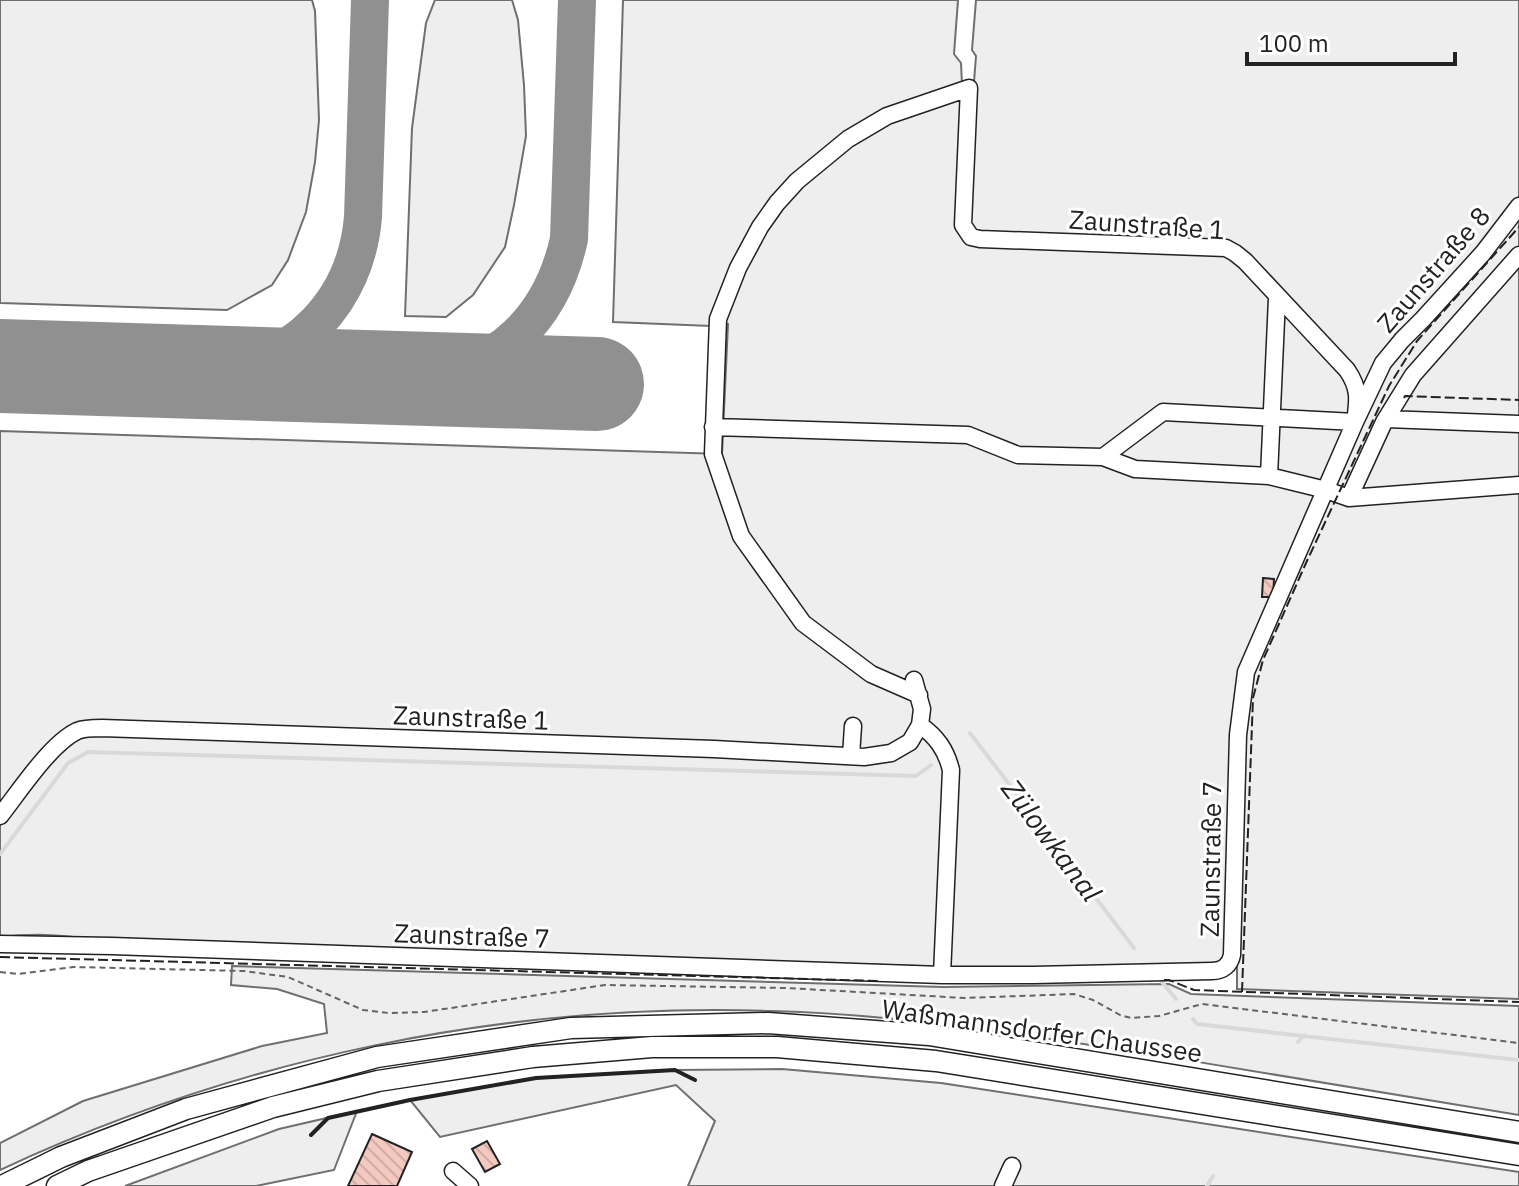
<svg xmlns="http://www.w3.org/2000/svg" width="1519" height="1186" viewBox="0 0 1519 1186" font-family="'IBM Plex Sans',sans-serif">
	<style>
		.green { fill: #eee; stroke: #6f6f6f; stroke-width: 2 }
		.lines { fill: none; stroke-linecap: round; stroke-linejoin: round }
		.stream { stroke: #d9d9d9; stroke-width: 4 }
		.taxiway { stroke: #909090; stroke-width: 38 }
		.runway { stroke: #909090; stroke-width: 94 }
		.building { fill: url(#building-back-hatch); stroke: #222; stroke-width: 2 }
		.minor-casing { stroke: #222; stroke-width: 19 }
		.major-casing { stroke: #222; stroke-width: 23 }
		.path { stroke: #646464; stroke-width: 2; stroke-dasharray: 6 4; stroke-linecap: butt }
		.minor { stroke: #fff; stroke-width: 16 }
		.major { stroke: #fff; stroke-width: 20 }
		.fence { stroke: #222; stroke-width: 2; stroke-dasharray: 10 4; stroke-linecap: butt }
		.wall { stroke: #222; stroke-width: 4 }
		.labels { text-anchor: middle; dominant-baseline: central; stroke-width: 6; stroke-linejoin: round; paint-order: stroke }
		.street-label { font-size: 26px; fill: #222; stroke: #fff }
		.water-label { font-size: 28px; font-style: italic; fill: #222; stroke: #fff }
	</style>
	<defs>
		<pattern id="building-back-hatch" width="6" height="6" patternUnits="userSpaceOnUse" patternTransform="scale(2)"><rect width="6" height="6" fill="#f3c9c0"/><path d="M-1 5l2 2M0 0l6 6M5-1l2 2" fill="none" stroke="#d0aca5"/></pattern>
	</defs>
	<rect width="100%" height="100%" fill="#fff"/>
	<path class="green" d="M0 0H312L315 11 319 120 315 162 306 212 288 260 272 285 227 310 0 303Z
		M435 0H512L518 20 524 85 526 136 514 205 505 247 473 295 446 317 405 316 412 128 426 23Z
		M623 0H958L954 54 961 63 962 84 882 110 791 178 711 326 613 322Z
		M976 0H1519V999L1237 989V964L985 968 90 941C67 933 25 934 0 937V431L722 454 728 324 723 322 746 263 784 202 848 145 891 119 973 95 976 56 972 50Z
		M232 966 943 987 1169 984 1191 994 1519 1006V1115C1394 1094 1268 1073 1142 1053 1019 1034 896 1014 771 1011 506 1002 240 1058 0 1170V1143L83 1101 262 1046 327 1033 324 1004 277 989 231 985Z
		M782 1069 941 1083 1519 1172V1186H688L715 1121 676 1085 440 1137 410 1100 536 1078 675 1070Z
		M357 1111 334 1170 256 1186H125L279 1129Z"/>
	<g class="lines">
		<path class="stream" d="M970 733 1134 948
			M0 854 68 763 88 752 916 776 931 765
			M1162 982 1176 999
			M1193 1019 1197 1024 1519 1060
			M1298 1042 1304 1035
			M1207 1186 1213 1176"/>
		<path class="taxiway" d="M213 372C297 363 356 301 363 217L370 0
			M417 379C499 372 552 317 569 239L577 0"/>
		<path class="runway" d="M0 366 597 384"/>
	</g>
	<path class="building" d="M1263 578 1274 579 1273 597H1262Z
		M372 1134 412 1152 397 1186H348Z
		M487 1141 500 1164 485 1172 472 1149Z"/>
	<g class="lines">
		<defs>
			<path id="minor" d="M1386 419 1519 424
				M713 427 968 435 1018 455 1103 457 1163 412 1355 422 1383 363 1402 340 1423 319 1483 253 1519 206
				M1103 457 1135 469 1269 476 1326 490 1349 498 1519 485
				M1269 476 1277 298
				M1349 498 1384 422 1413 375 1519 255
				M920 725C937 737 946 750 951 770L942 975
				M851 756 853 726
				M0 816C19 792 50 744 77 731 84 728 94 728 102 728L714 749 864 757 891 753 910 742 920 725 922 709 914 680
				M0 944 112 946 942 975H1033L1212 971C1223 971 1230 965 1232 955L1238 735 1246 672 1355 422C1358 400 1360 389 1347 370L1245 261 1235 253 1226 248 980 239 971 237 963 225 969 88 887 116 848 139 797 181 777 203 760 227 738 268 718 319 713 454 741 536 803 623 871 674 919 695
				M453 1171 470 1186
				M1003 1186 1012 1166"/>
			<path id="major" d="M2 1186 61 1157 186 1109 377 1057 571 1028 768 1023 929 1035 1519 1132
				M57 1186 88 1171 273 1107 378 1081 533 1057 652 1047H777L936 1061 1519 1155"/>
		</defs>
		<use href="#minor" class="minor-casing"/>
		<use href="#major" class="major-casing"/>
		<path class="path" d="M0 972 18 974 74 967 244 971 288 977 363 1010 389 1013 424 1012 605 985 786 988 965 998 1074 994 1093 1000 1120 1015 1131 1018 1159 1016 1202 1004 1519 1043"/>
		<use href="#minor" class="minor"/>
		<use href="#major" class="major"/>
		<path class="fence" d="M1404 398 1405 396 1519 400
			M0 957 880 981
			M1164 980H1169L1194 990 1519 1002
			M1242 992 1253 698 1263 660 1306 563 1389 386 1417 341 1519 227"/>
		<path class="wall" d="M311 1135 328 1118 410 1100 536 1078 675 1070 695 1080"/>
	</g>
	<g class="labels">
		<g class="street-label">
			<text transform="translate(1147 224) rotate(4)">Zaunstraße 1</text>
			<text transform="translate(1433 269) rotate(-49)">Zaunstraße 8</text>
			<text transform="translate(471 717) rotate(2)">Zaunstraße 1</text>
			<text transform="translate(1210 859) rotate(-89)">Zaunstraße 7</text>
			<text transform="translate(472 935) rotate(2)">Zaunstraße 7</text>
			<text transform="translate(1042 1030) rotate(8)">Waßmannsdorfer Chaussee</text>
		</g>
		<g class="water-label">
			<text transform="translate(1052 840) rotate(53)">Zülowkanal</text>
		</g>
	</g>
	<path d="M1247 52v12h208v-12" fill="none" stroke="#222222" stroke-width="4"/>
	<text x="1259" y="52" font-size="24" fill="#222222" stroke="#ffffff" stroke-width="6" paint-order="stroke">100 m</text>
</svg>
